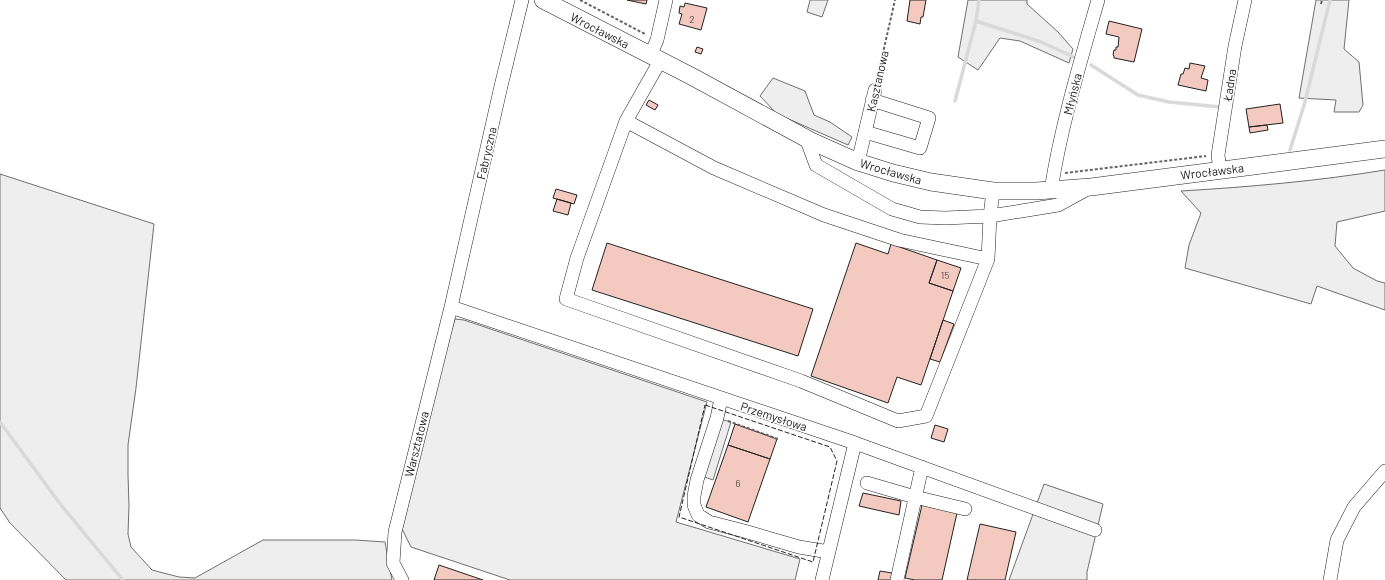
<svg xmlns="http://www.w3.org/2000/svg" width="1385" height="580" viewBox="0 0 1385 580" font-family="Barlow,sans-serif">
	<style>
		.green { fill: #eee; stroke: #6f6f6f }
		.parking { fill: #ededed; stroke: #6f6f6f }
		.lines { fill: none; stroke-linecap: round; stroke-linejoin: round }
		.stream { stroke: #d9d9d9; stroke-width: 3.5 }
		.building { fill: #f3c9c0; stroke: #222 }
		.minor-casing { stroke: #222; stroke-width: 14 }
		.major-casing { stroke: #222; stroke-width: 18 }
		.path { stroke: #646464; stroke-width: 2; stroke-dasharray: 3 2; stroke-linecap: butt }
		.minor { stroke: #fff; stroke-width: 13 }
		.major { stroke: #fff; stroke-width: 17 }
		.fence { stroke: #222; stroke-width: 1; stroke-dasharray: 5 2; stroke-linecap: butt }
		.labels { text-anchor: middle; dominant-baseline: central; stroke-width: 3; stroke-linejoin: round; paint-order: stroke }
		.number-label { font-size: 10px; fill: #564c4a }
		.street-label { font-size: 12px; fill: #222; stroke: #fff }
	</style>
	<rect width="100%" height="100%" fill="#fff"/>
	<path class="green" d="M810 0H828L822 17 807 12Z
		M968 0H1027V4L1058 32 1073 49 1069 63 1020 41 1000 38 978 70 958 57Z
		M1316 0H1349L1344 49 1359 62 1363 105 1359 112H1334L1336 100 1299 98Z
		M773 78 805 91 814 115 830 122 852 137 848 145 777 114 760 96Z
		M1385 170V211L1337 222 1335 246 1353 268 1377 281 1385 283V310L1317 286 1311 304 1185 268 1189 245 1201 213 1181 191C1249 187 1318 181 1385 170Z
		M0 174 154 224 136 388 128 445V475L129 506 128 534 131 547 152 570 179 577 195 578 263 540H355L385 542 392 580H66L10 523 0 508Z
		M455 319 464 320 707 402 676 522 800 559 795 580H510L411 547 402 529 447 345Z
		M1044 484 1103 504 1087 572V580H1009Z"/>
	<path class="parking" d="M717 418 731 422 713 480 699 475Z"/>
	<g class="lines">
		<path class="stream" d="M976 21 1041 42 1074 57
			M1091 65 1138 95 1169 102 1220 107
			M955 101 976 21 979 0
			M1290 150 1305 102 1330 0
			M0 422 61 505 123 580"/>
	</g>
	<path class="building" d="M627 0H647L646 4Z
		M910 0H926L923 17H921L920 24 907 21Z
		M685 3 707 8 701 30 679 24 682 14 679 13 680 6 684 7Z
		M1109 21 1142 29 1134 62 1114 58V56L1113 55 1114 50H1116V47H1118L1119 37 1106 34Z
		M697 47 703 49 701 54 695 52Z
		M1190 63 1205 66 1201 78 1208 80 1206 91 1178 85 1181 74H1183L1185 68 1189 69Z
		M649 100 658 105 655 110 646 105Z
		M1280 104 1283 123 1249 127 1246 109Z
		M1267 125 1268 130 1250 133 1249 127Z
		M556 189 577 195 574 204 553 198Z
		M557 199 571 203 568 215 553 211Z
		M607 243 813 309 798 356 592 290Z
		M856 243 888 254 891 244 937 260 929 283 953 291 921 385 897 377 888 403 811 376Z
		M937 260 961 268 953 291 929 283Z
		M943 320 954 324 940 362 930 359Z
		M735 424 777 439 770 459 728 445Z
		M935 425 948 429 944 442 931 438Z
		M728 445 770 459 748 522 706 507Z
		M863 493 901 501 899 515 859 506Z
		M922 505 957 513 942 580H915L905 578Z
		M980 524 1016 532 1005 580H967Z
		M439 565 483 580H434Z
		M880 571 892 573 891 580H878Z"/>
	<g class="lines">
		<defs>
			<path id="minor" d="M650 56 657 40 666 0
				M660 61 626 121 577 258 566 299 801 381 898 421 926 416 988 259
				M626 121 714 168 824 215 899 240 988 259 990 216 945 218 920 217 892 209 816 165 806 138
				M865 132 920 148 929 118 872 100
				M858 162 875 90
				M1220 170 1218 155 1235 46 1245 0
				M1051 190C1061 126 1080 63 1098 0
				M993 191 990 216 1058 205 1089 188
				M451 307 855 443 1095 530
				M721 399 717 418 697 480 694 496V505L698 515 709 522 744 531 799 547 829 552
				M867 483 915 497 965 509
				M402 580 393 563 395 532 451 307 501 86 522 0
				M822 580 855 443
				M897 580 922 467
				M1330 580 1337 540 1354 507 1385 471"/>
			<path id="major" d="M543 0 691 76 811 141 858 162 893 173 931 182 993 191H1036L1091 187 1385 149"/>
		</defs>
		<use href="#minor" class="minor-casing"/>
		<use href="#major" class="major-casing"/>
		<path class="path" d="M580 0 645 34
			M1321 4 1322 0
			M877 79 895 0
			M1065 173 1206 156
			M728 421 778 439"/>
		<use href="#minor" class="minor"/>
		<use href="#major" class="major"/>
		<path class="fence" d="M705 405 830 447 837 461 813 562 679 517Z"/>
	</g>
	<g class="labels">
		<g class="number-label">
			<text x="692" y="19">2</text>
			<text x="945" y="275">15</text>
			<text x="738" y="483">6</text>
		</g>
		<g class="street-label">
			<text transform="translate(600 30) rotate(27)">Wrocławska</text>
			<text transform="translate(877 81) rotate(-77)">Kasztanowa</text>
			<text transform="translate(1229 85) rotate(-81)">Ładna</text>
			<text transform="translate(1072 94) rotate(-76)">Młyńska</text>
			<text transform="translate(486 153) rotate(-77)">Fabryczna</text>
			<text transform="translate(891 171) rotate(16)">Wrocławska</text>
			<text transform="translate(1212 171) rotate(-7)">Wrocławska</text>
			<text transform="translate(774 416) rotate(18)">Przemysłowa</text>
			<text transform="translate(416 444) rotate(-76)">Warsztatowa</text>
		</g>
	</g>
</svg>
